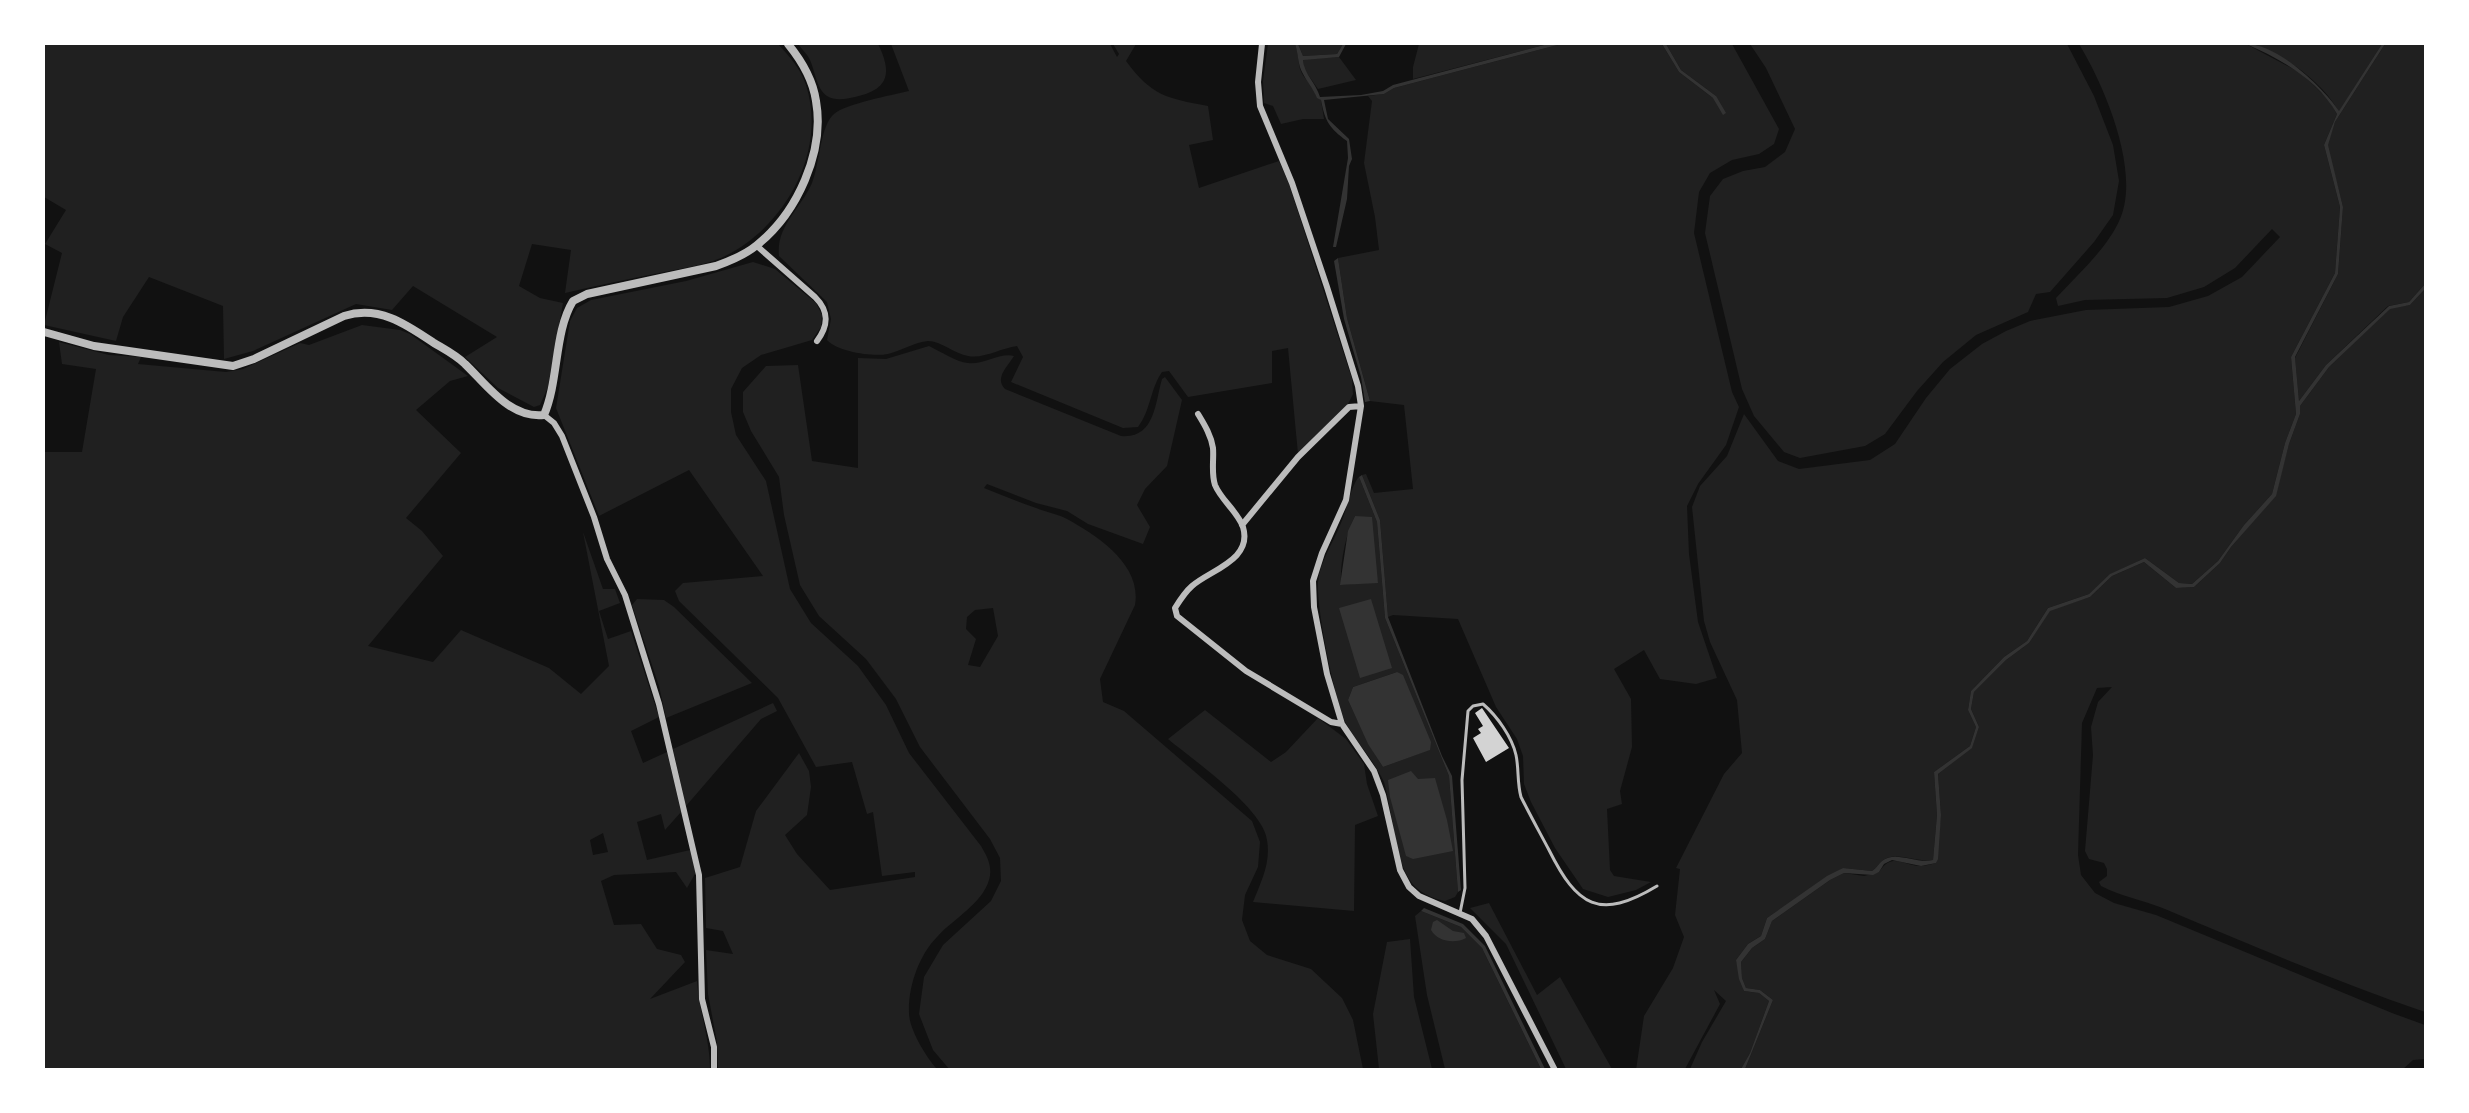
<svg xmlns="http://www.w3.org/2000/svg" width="2469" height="1113" viewBox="0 0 2469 1113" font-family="'Roboto Condensed',sans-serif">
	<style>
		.green { fill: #202020; fill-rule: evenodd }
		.water { fill: #333 }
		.building { fill: #d3d3d3 }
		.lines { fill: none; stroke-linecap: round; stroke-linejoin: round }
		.service { stroke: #bcbcbc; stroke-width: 3 }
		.minor { stroke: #bcbcbc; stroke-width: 6 }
		.tertiary { stroke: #bcbcbc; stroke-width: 8 }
	</style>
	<rect width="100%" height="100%" fill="#111"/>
	<path class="green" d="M44 44H778C789 56 801 69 806 85 828 153 783 230 721 258 701 266 679 269 659 273 627 279 596 286 565 293L571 250 532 244 519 286 540 298 563 303 548 387 540 405 534 407 498 388 465 357 497 337 413 286 392 310 356 304 253 351 224 359 223 306 149 277 123 317 116 341 44 325 62 253 45 244 66 210 44 197Z
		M798 44H878C893 74 888 90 855 97 846 99 835 101 827 96 816 89 815 69 809 58 806 53 801 48 798 44Z
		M891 44H1110L1117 57 1119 54 1113 44H1136L1126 61C1152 96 1166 98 1208 106L1213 140 1189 145 1199 188 1279 161 1289 184 1352 379 1353 394 1348 404 1298 454 1288 348 1272 351V383L1188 397 1169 371 1162 372C1150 389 1151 410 1138 427L1123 428 1011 382 1023 357 1017 346C1001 348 984 359 968 356 955 354 941 341 928 341 915 342 901 351 888 354 873 357 838 352 827 340L831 319 827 302 779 256C776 226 800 210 812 183 820 163 820 126 834 114 845 104 892 95 909 91Z
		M1268 44H1295C1298 52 1298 60 1300 69 1303 79 1314 85 1316 95L1321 100 1324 119H1303L1281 124 1273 106 1264 103 1263 81Z
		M1298 44H1343L1337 54 1303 56Z
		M1419 44H1548L1413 79V67Z
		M1561 44H1662L1679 72 1713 98 1716 96 1681 70 1666 44H1732L1779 129 1774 144 1759 154 1732 160 1710 173 1699 192 1694 233 1732 392 1739 407 1726 445 1698 484 1687 506 1689 554 1698 622 1717 678 1696 684 1660 679 1644 650 1614 669 1631 699 1632 747 1620 791 1622 804 1607 809 1610 870 1614 876 1651 882 1636 890 1608 897 1583 889 1555 848 1531 802 1524 784 1523 756 1517 739 1496 707 1458 619 1393 615 1388 617 1380 520 1362 475 1366 474 1374 493 1413 489 1404 405 1370 401 1347 318 1338 258 1379 250 1375 217 1364 163 1372 101 1368 96 1384 94 1394 88Z
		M1750 44H2067L2094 96 2113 145 2119 181 2113 215 2094 242 2050 292 2036 294 2028 312 1976 335 1943 362 1917 391 1885 434 1865 446 1800 458 1784 452 1754 416 1742 389 1705 233 1710 196 1723 179 1743 171 1765 167 1785 152 1795 129 1766 68Z
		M2079 44H2246L2301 73 2329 100 2337 114 2324 145 2340 207 2335 273 2291 357 2296 414 2285 443 2272 494 2244 525 2218 561 2192 584 2179 583 2145 558 2111 574 2089 594 2048 608 2027 641 2004 657 1971 691 1968 710 1976 727 1970 746 1934 772 1937 815 1933 860C1916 863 1895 850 1882 861 1878 864 1877 868 1872 871L1843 868 1767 918 1761 936 1748 944 1736 960 1744 991 1759 993 1769 1001 1750 1053 1741 1069H1690L1702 1042 1726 1001 1714 990 1720 1004 1685 1069 1636 1070 1644 1016 1673 968 1684 937 1675 915 1680 869 1676 868 1724 774 1742 753 1737 700 1710 642 1704 621 1692 507 1700 486 1727 456 1744 414 1778 461 1799 469 1870 460 1895 444 1926 398 1950 369 1982 344 2006 331 2030 321 2086 310 2169 307 2208 296 2242 277 2280 237 2272 229 2235 268 2204 287 2167 298 2085 300 2058 306 2056 298C2078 274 2107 249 2120 219 2141 171 2104 85 2079 44Z
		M2254 44H2382L2339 112C2321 80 2287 58 2254 44Z
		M2385 44H2425V284L2409 302 2388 306 2326 365 2299 401 2295 358 2338 274 2343 207 2327 145 2335 122Z
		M1339 57 1356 80 1318 89 1304 69 1303 59Z
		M753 262 775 269 816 303 822 315 821 327 812 340 761 355 742 368 731 389V412L736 435 766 481 790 589 811 623 858 666 886 705 909 753 981 846C987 856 993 867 989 880 982 904 953 919 937 937 919 955 908 987 909 1013 909 1029 926 1057 937 1069H718L717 1042 708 994 706 950 733 954 723 931 706 928 705 878 740 867 756 811 799 753 809 771 811 787 807 815 785 835 797 854 830 890 915 877V872L882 876 873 812 867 814 852 762 816 767 778 698 679 601 675 591 683 583 763 576 689 470 599 516 556 408 570 321 577 308 591 300 686 281Z
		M2425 289V1012C2337 982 2251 945 2165 909 2144 900 2122 897 2101 886L2099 882 2107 876V869L2104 863 2089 859 2085 851 2093 755 2091 727 2098 702 2112 687 2097 688 2082 723 2078 855 2081 875 2095 893 2114 903 2156 915 2392 1013 2425 1025V1059L2413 1060 2402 1070 1745 1069 1773 1000 1760 990 1746 988 1742 978 1741 962 1752 948 1765 939 1772 921 1830 880 1844 873 1864 876 1879 872C1892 852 1902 865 1920 866 1925 866 1931 864 1936 863L1941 815 1938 774 1972 747 1979 727 1971 709 1974 692 2006 660 2029 643 2050 610 2090 597 2112 576 2144 562 2176 588 2194 587 2220 563 2231 547 2275 496 2289 444 2300 414V406L2329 367 2390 308 2410 305Z
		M362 325 400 330 410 334 468 376 450 381 416 410 461 453 406 518 422 531 443 556 368 646 433 662 461 630 549 668 581 694 609 666 583 532 603 589H615L620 603 599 611 608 639 631 631 659 717 631 731 643 763 667 752 681 812 665 830 661 814 637 822 647 860 690 850 696 872 687 888 676 872 614 875 601 881 614 925 641 924 657 949 681 955 685 962 650 999 697 981C699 1011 710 1039 710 1069H44V452H82L96 369 62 364 59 342 109 355 141 357 138 364 226 372 243 369 300 343 309 345ZM603 833 608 852 593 855 590 840Z
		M929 346C940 351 956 362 968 363 984 365 1000 352 1014 356 1008 366 994 378 1005 389L1121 436C1155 439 1155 403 1162 379L1165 377 1182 400 1167 466 1145 489 1137 505 1150 527 1143 544 1088 524 1067 511 1036 503 987 484 984 488C1001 495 1019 502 1036 508 1046 512 1058 514 1067 519 1098 536 1142 565 1135 605L1100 679 1103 702 1124 711 1252 821 1260 842 1258 867 1245 895 1242 920 1250 941 1267 955 1311 969 1342 998 1353 1020 1363 1069 950 1070 933 1050 919 1014 924 977 943 945 991 901 1001 881 1000 858 990 839 920 747 896 699 866 659 819 616 800 585 784 515 779 477 751 431 743 412V392L766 366 798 365 812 461 858 468V358L886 359ZM993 608 998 636 980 667 968 665 976 639 966 629 967 617 975 610Z
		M1359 477 1377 522 1385 618 1449 776 1458 892 1455 897 1445 901C1431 898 1417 892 1409 879 1395 856 1392 810 1384 782 1374 761 1359 745 1347 725 1335 703 1316 607 1318 582 1320 561 1333 543 1341 523 1346 512 1352 483 1359 477ZM1355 516 1378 582 1341 585C1340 562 1345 537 1355 516ZM1397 672 1429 750 1383 767 1368 743 1348 700 1353 687Z
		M637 599 664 600 674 607 752 683 666 718 659 686 632 605Z
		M773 703 777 711 761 719 686 806 673 749Z
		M1205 710 1271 762 1286 752 1318 718 1346 739 1364 764 1367 784 1378 816 1355 825 1354 911 1253 902C1261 882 1271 863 1267 840 1263 808 1193 760 1168 739Z
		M1489 903 1537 995 1560 977 1612 1069H1566L1506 944 1470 908Z
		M1421 911 1461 927 1482 948 1541 1069H1445L1427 995 1415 916Z
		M1410 939 1414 997 1432 1069H1379L1373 1014 1387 942Z"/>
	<path class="water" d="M1295 44H1298L1303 56 1337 54 1343 44H1346L1339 57 1303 60C1304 74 1316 83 1320 97L1361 95 1383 91 1393 85 1548 44H1561L1394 88 1384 94 1324 100 1328 119 1349 139 1352 159 1349 166 1347 199 1336 247H1333L1348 158 1347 141C1329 128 1325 121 1321 100L1317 98C1313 88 1307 82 1302 72 1298 65 1298 52 1295 44Z
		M1662 44H1666L1681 70 1716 96 1726 113 1723 115 1713 98 1679 72Z
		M2246 44C2276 43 2323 87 2339 111L2382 44H2385L2335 122 2328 145 2343 207 2338 274 2295 357 2299 401 2326 365 2389 306 2409 302 2425 284V289L2410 305 2390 309 2329 367 2300 406V414L2289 444 2276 496 2231 547 2220 563 2194 587 2176 588 2144 562 2112 576 2090 597 2050 611 2029 643 2006 660 1974 692 1971 709 1979 727 1972 748 1938 774 1941 815 1938 859 1936 863 1921 866 1892 860 1884 864 1879 872 1873 875 1844 873 1830 880 1772 921 1765 939 1752 948 1741 962 1742 978 1746 988 1760 990 1773 1000 1745 1069H1741L1750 1053 1769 1001 1759 993 1744 991 1739 979 1736 960 1748 944 1761 936 1767 918 1827 876 1843 868 1872 871C1877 868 1878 864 1882 861 1895 850 1916 864 1933 860L1937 815 1934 772 1970 746 1976 727 1968 710 1971 691 2004 657 2027 641 2048 608 2089 594 2110 574 2145 558 2179 583 2192 584 2218 561 2244 525 2272 494 2285 443 2296 414 2291 357 2335 273 2340 207 2324 145 2337 114C2318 80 2281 59 2246 44Z
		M1338 258 1347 318 1370 401 1365 402 1361 377 1344 319 1334 261Z
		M1362 475 1380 520 1388 617 1442 756 1452 776 1461 890 1458 892 1449 776 1385 618 1377 522 1359 477Z
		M1355 516 1372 517 1378 583 1340 585 1348 531Z
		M1371 599 1392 668 1360 678 1339 608Z
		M1397 672 1403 675 1431 742 1430 750 1383 767 1368 744 1348 700 1353 687Z
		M1411 771 1418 779 1435 778 1447 820 1453 851 1413 859 1406 856 1390 797 1388 780Z
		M1424 908 1463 924 1485 946 1545 1069H1541L1482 948 1461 927 1421 911Z
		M1437 920 1453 931 1464 933 1466 938C1455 944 1438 942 1431 930L1433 922Z"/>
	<path class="building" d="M1482 708 1509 748 1486 762 1473 738 1481 733 1478 729 1483 726 1475 713Z"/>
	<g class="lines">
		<path class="service" d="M1460 913 1465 888 1462 780 1468 711 1473 706 1483 704C1497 716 1512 737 1516 755 1519 769 1517 783 1521 797 1530 815 1540 833 1549 850 1577 906 1599 921 1657 886"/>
		<path class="minor" d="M1262 44 1258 82 1260 106 1292 183 1327 287 1358 386 1361 406 1346 500 1322 553 1313 581 1314 607 1327 674 1342 724 1374 771 1383 795 1400 870 1409 887 1419 896 1472 919 1486 936 1555 1070
			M757 246 815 297C829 311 829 325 817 341
			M1198 414C1204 424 1211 435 1213 448 1214 460 1211 473 1215 485 1221 500 1238 512 1243 527 1253 560 1210 570 1192 586 1185 592 1180 600 1175 608L1177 616 1246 671 1331 722 1342 724
			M544 415 554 423 562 436 594 517 607 559 625 595 659 704 699 875 702 999 714 1047V1070
			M1242 525 1298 457 1349 407 1361 406"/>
		<path class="tertiary" d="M44 332 94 346 233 366 254 359 344 316C379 305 406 324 434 343 444 349 456 355 465 364 486 384 510 419 544 415 559 380 554 332 573 301L587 294 716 266C730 261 745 255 757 245 797 213 825 152 816 101 813 80 801 60 788 44"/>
	</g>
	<rect width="2469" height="1113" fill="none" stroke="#ffffff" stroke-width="90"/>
</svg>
